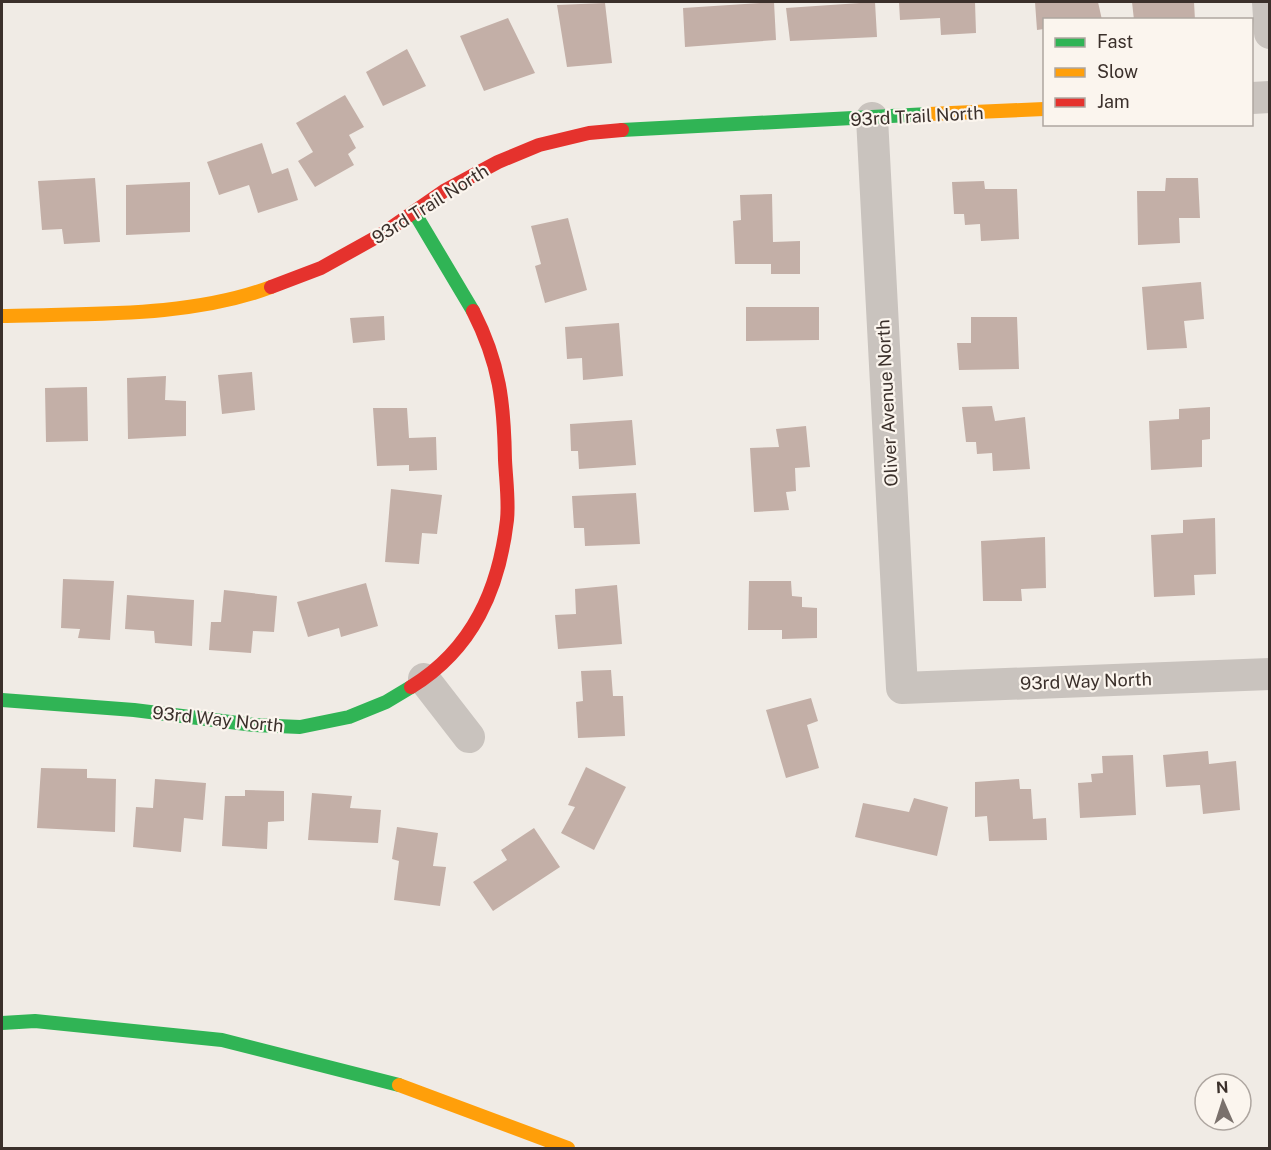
<svg xmlns="http://www.w3.org/2000/svg" width="1271" height="1150" viewBox="0 0 1271 1150" font-family="'Public Sans',sans-serif">
	<style>
		.building { fill: #c3afa7 }
		.lines { fill: none; stroke-linecap: round; stroke-linejoin: round }
		.street { stroke: #c9c3be; stroke-width: 32 }
		.fast { stroke: #30b455; stroke-width: 14 }
		.slow { stroke: #ff9f0a; stroke-width: 14 }
		.jam { stroke: #e5322d; stroke-width: 14 }
		.labels { text-anchor: middle; dominant-baseline: central; stroke-width: 4.5; stroke-linejoin: round; paint-order: stroke }
		.street-label { font-size: 18px; fill: #3b302b; stroke: #fbf5ee }
	</style>
	<rect width="100%" height="100%" fill="#f0ebe5"/>
	<path class="building" d="M774 2 776 40 685 47 683 8Z
		M875 2 877 37 790 41 786 8Z
		M899 2H975L976 33 941 35 940 18 900 20Z
		M1035 2H1098L1102 20H1044V29L1037 30Z
		M1132 2H1194L1195 20H1134Z
		M605 3 612 63 567 67 557 5Z
		M508 18 535 73 484 91 460 36Z
		M407 49 426 86 383 106 366 72Z
		M345 95 364 127 349 135 356 148 348 154 354 165 315 187 298 161 313 152 296 123Z
		M262 143 272 174 288 168 298 200 258 213 249 185 219 195 207 162Z
		M95 178 100 242 64 244 62 229 42 230 38 181Z
		M1166 178H1198L1200 218H1179L1180 243 1138 245 1137 191H1165Z
		M984 181 985 189H1017L1019 239 981 241 980 224 965 225 964 214H954L952 182Z
		M190 182V232L126 235V185Z
		M772 194 773 242 800 241V274H771V264H735L733 221 741 220 740 195Z
		M568 218 587 290 545 303 535 266 541 264 531 226Z
		M1201 282 1204 319 1184 321 1187 348 1147 350 1142 287Z
		M746 307H819V340L746 341Z
		M384 316 385 340 353 343 350 318Z
		M971 317H1017L1019 369 959 370 957 343H971Z
		M619 323 623 376 583 380 582 358 567 359 565 327Z
		M252 372 255 410 222 414 218 375Z
		M166 376 165 400 186 401V436L128 439 127 378Z
		M87 387 88 441 46 442 45 388Z
		M992 406 995 421 1025 417 1030 469 993 471 992 453 977 454 976 442H966L962 407Z
		M1210 407V439L1202 440V467L1151 470 1149 421 1179 419V409Z
		M373 408H407L409 438 436 437 437 470 409 471V465L377 466Z
		M632 420 636 465 579 469 578 451H571L570 424Z
		M806 426 810 467 795 468 796 491 786 492 789 510 754 512 750 448 779 447 776 429Z
		M391 489 442 495 437 534 422 533 419 564 385 562Z
		M636 493 640 544 585 546 584 528H574L572 496Z
		M1215 518 1216 574 1194 575 1195 595 1154 597 1151 535 1183 533V520Z
		M1045 537 1046 588 1021 589 1022 601H983L981 541Z
		M63 579 114 581 110 640 78 638 80 629 61 628Z
		M749 581H791L792 596 802 597V607L817 608V638L782 639V630H748Z
		M366 583 378 626 341 637 339 628 308 637 297 602Z
		M617 585 622 644 558 649 555 615 576 614 575 589Z
		M224 590 277 596 274 632 253 631 251 653 209 650 211 622H221Z
		M127 595 194 600 192 646 155 643 154 631 125 629Z
		M611 670 613 696H623L625 736 578 738 576 702 583 701 581 671Z
		M811 698 818 721 807 725 819 768 786 778 766 710Z
		M1208 751 1209 764 1236 761 1240 810 1203 814 1200 785 1166 787 1163 755Z
		M1133 755 1136 815 1080 818 1078 783 1092 782 1091 774 1103 773 1102 756Z
		M586 767 626 787 594 850 561 833 575 807 568 805Z
		M41 768 87 769V778L116 779 115 832 37 828Z
		M155 779 206 783 203 820 184 818 181 852 133 847 136 807 153 808Z
		M1019 779 1020 789H1031L1033 819 1046 818 1047 840 989 841 987 816 975 817V782Z
		M245 790 284 791V821L268 822 267 849 222 846 225 796H245Z
		M312 793 352 796 350 808 381 810 378 843 308 840Z
		M914 798 948 807 937 856 855 837 863 803 909 812Z
		M397 827 438 833 433 866 446 867 440 906 394 900 399 861 392 859Z
		M534 828 560 867 493 911 473 882 507 860 501 850Z"/>
	<g class="lines">
		<path class="street" d="M1268 2 1270 33
			M1252 98 1270 97
			M872 118 902 688 1270 674
			M424 679 469 737"/>
		<path class="fast" d="M622 130 929 114
			M414 212 473 311
			M2 700 134 710 254 725 300 727 349 717 386 702 411 687
			M2 1023 35 1021 222 1040 399 1085"/>
		<path class="slow" d="M929 114 1044 109
			M2 316C89 313 189 318 271 287
			M399 1085 568 1148"/>
		<path class="jam" d="M271 287 321 268 382 234 444 191 498 162 539 145 589 133 622 130
			M411 687C473 649 499 589 507 520 509 501 506 480 505 460 504 403 500 364 473 311"/>
	</g>
	<g class="labels">
		<g class="street-label">
			<text transform="translate(917 116) rotate(-3)">93rd Trail North</text>
			<text transform="translate(430 204) rotate(-32)">93rd Trail North</text>
			<text transform="translate(887 403) rotate(-93)">Oliver Avenue North</text>
			<text transform="translate(1086 681) rotate(-2)">93rd Way North</text>
			<text transform="translate(218 719) rotate(6)">93rd Way North</text>
		</g>
	</g>
	<rect width="1271" height="1150" fill="none" stroke="#3b302b" stroke-width="6"/>
	<rect x="1043" y="18" width="210" height="108" fill="#fbf5ee" stroke="#aea6a0" stroke-width="1.5"/>
	<rect x="1055" y="38" width="30" height="9" fill="#30b455" stroke="#aea6a0" stroke-width="1.5"/>
	<text x="1097" y="48" font-size="18" fill="#3b302b">Fast</text>
	<rect x="1055" y="68" width="30" height="9" fill="#ff9f0a" stroke="#aea6a0" stroke-width="1.5"/>
	<text x="1097" y="78" font-size="18" fill="#3b302b">Slow</text>
	<rect x="1055" y="98" width="30" height="9" fill="#e5322d" stroke="#aea6a0" stroke-width="1.5"/>
	<text x="1097" y="108" font-size="18" fill="#3b302b">Jam</text>
	<g transform="translate(1223 1102) rotate(357)"><circle r="28" fill="#fbf5ee" stroke="#aea6a0" stroke-width="1.5"/>
	<path d="M0-4.5L10 22L0 15L-10 22Z" fill="#7a716c"/>
	<text y="-9" font-size="16" font-weight="bold" text-anchor="middle" fill="#3b302b">N</text>
	</g>
</svg>
